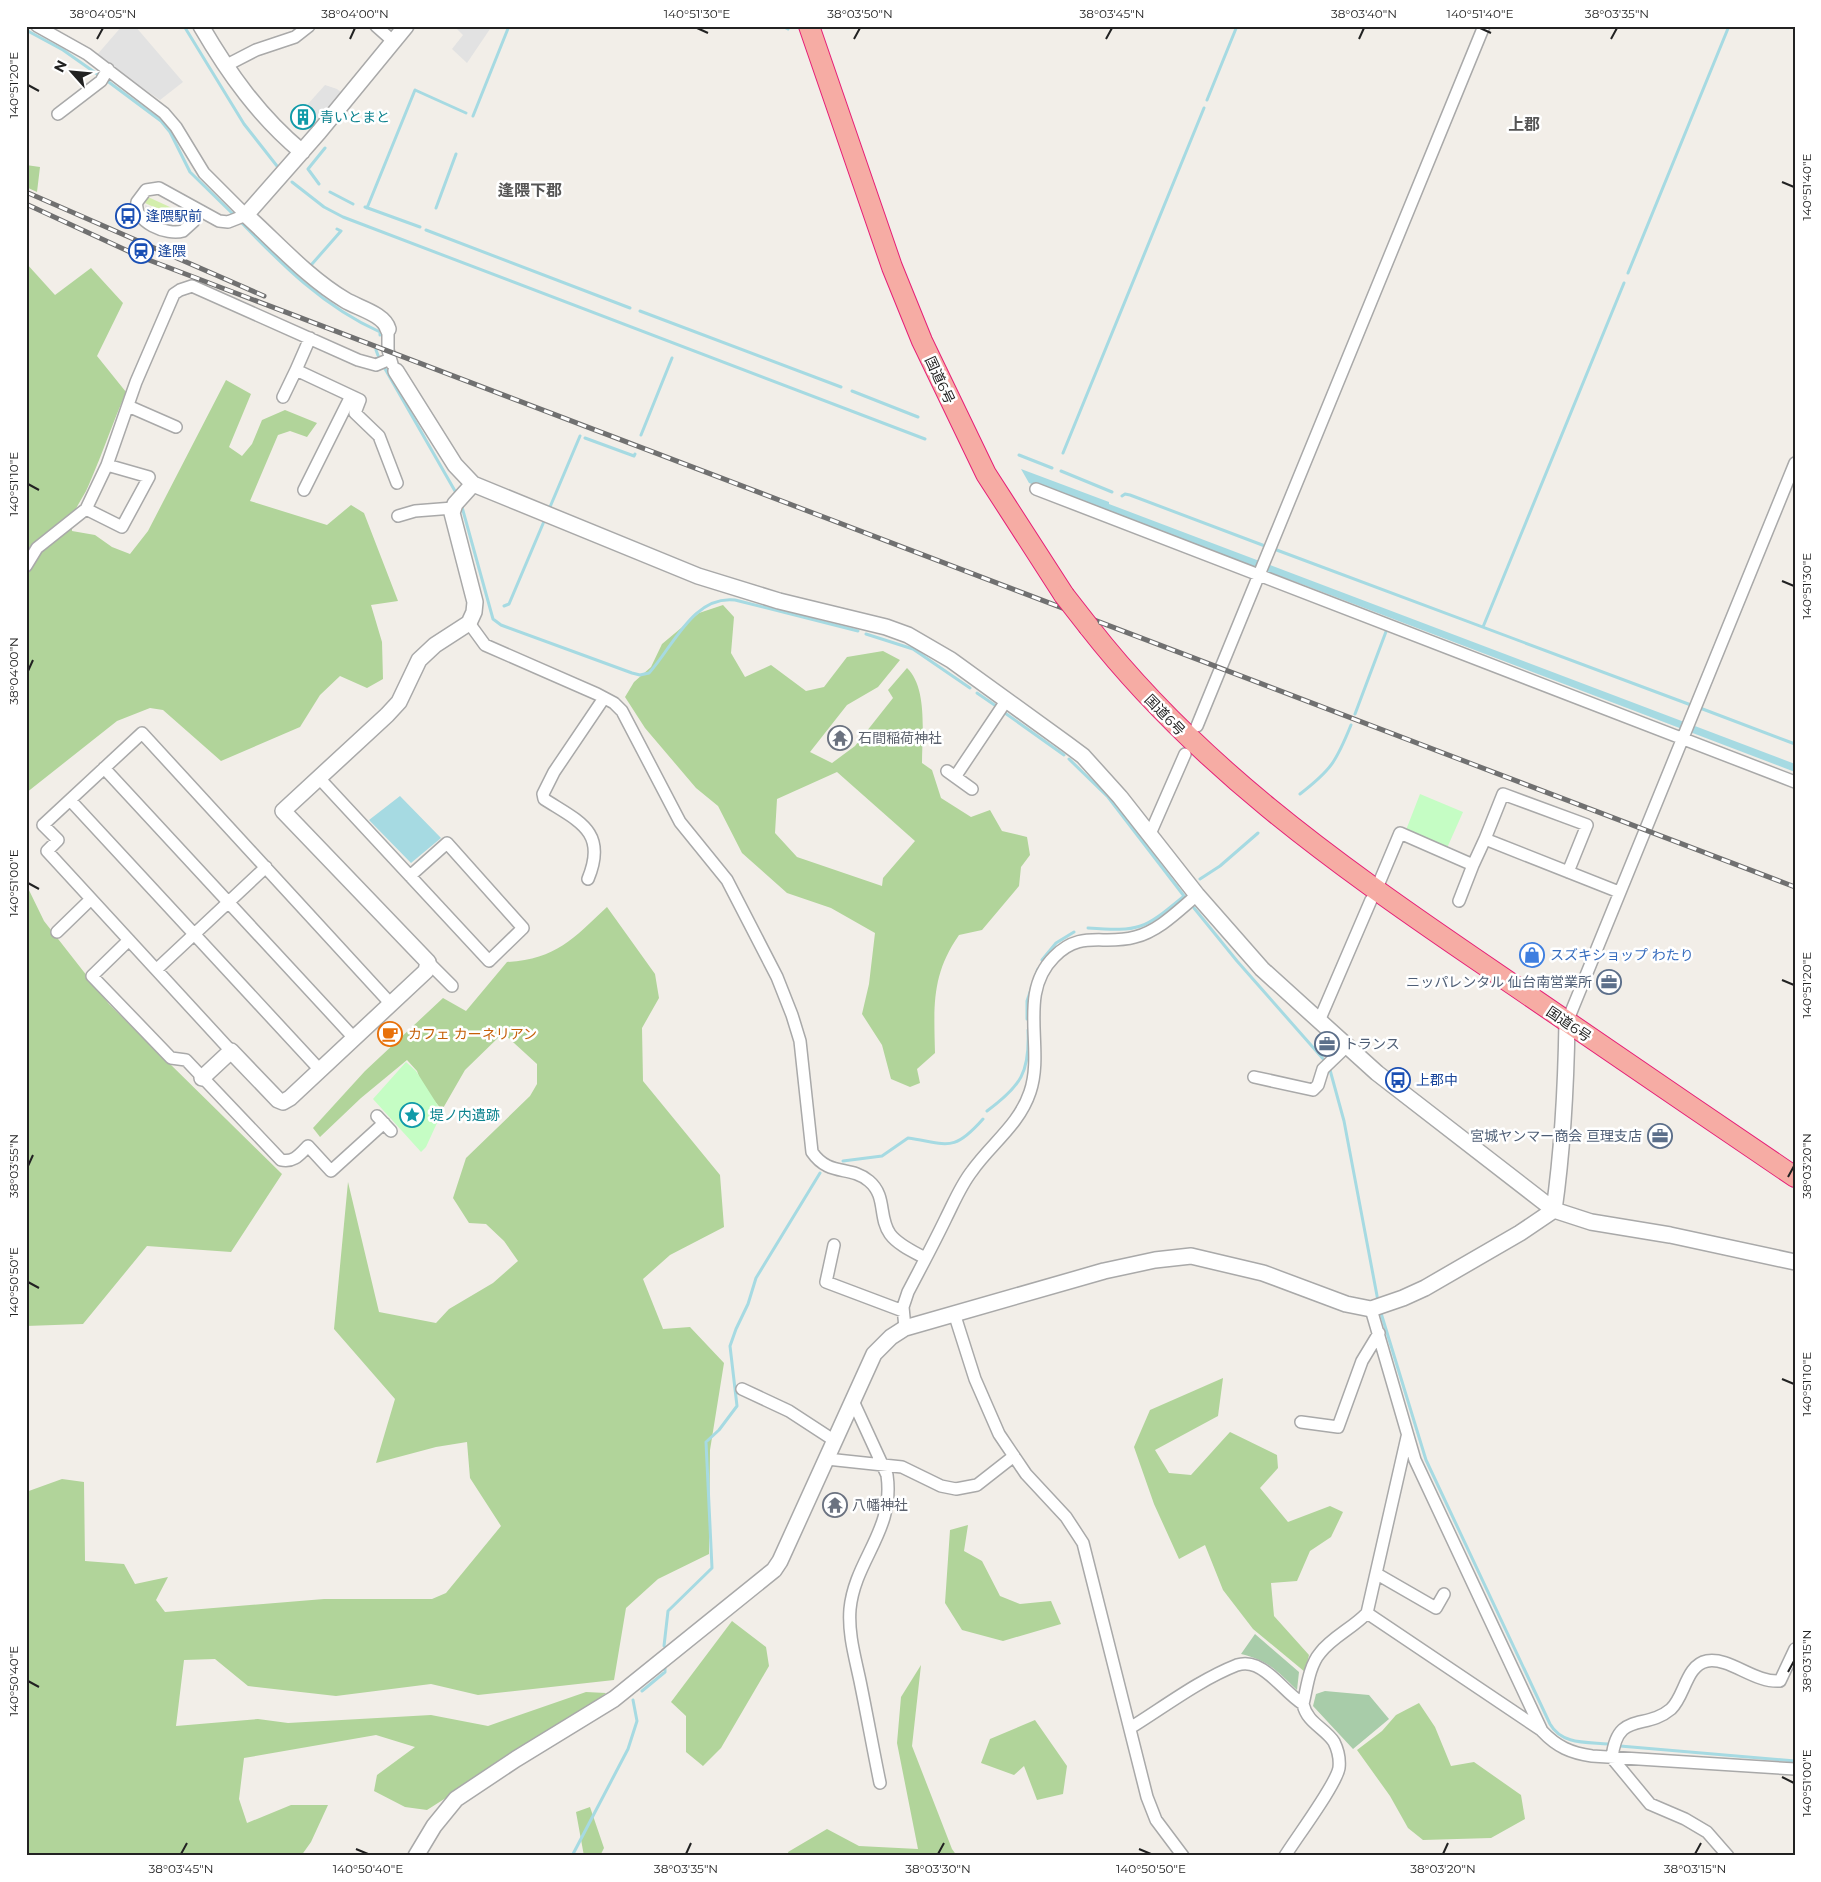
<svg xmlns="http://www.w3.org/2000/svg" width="1821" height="1882" viewBox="0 0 1821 1882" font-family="Montserrat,'Noto Sans JP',sans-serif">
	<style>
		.grass { fill: #d3eeac }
		.forest { fill: #b1d49a; fill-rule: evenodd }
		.cemetery { fill: #a8cca9 }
		.park { fill: #c5fdc4 }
		.parking { fill: #e2e2e2 }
		.water { fill: #a6dae2 }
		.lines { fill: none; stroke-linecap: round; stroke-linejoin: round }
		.stream { stroke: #a6dae2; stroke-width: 3 }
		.minor-casing { stroke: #a9a9a9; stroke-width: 14 }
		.tertiary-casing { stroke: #a9a9a9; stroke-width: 18 }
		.trunk-casing { stroke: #e61f77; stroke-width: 22 }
		.minor { stroke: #fff; stroke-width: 11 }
		.tertiary { stroke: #fff; stroke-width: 15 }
		.trunk { stroke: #f6aca4; stroke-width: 20 }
		.rail-casing { stroke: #707070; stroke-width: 5 }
		.rail { stroke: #fff; stroke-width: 3; stroke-dasharray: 9; stroke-linecap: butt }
		.trunk-bridge-casing { stroke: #e61f77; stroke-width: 22; stroke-linecap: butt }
		.trunk-bridge { stroke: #f6aca4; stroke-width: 20 }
		.ticks { fill: none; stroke: #222; stroke-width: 2 }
		.labels { text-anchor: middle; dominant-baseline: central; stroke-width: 5; stroke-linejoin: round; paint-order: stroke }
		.culture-label { font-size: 14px; fill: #0d838f; stroke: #fff; text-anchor: start }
		.transit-label { font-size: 14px; fill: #164399; stroke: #fff; text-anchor: start }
		.street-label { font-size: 14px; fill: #222; stroke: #fff }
		.worship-label { font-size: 14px; fill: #5b616d; stroke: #fff; text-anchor: start }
		.shop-label { font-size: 14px; fill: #366cbe; stroke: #fff; text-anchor: start }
		.service-label { font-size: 14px; fill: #4e5e75; stroke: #fff; text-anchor: end }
		.food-label { font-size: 14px; fill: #c56008; stroke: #fff; text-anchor: start }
		.quarter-label { font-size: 16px; font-weight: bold; fill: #555; stroke: #fff }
		.neatline { fill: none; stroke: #222; stroke-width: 2 }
		.ticks-label { font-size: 12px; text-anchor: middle; fill: #222 }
	</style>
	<rect width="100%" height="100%" fill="#f2eee8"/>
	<path class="grass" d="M148 197 183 213V218L180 219 145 203Z"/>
	<path class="forest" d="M26 165 40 167 37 192 26 187Z
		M26 263 55 295 91 268 123 303 97 356 126 392C113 422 103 452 90 482 82 503 72 506 72 531L95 535 112 547 130 554 148 531 226 380 251 394 229 447 242 456 252 444 262 420 285 410 317 423 307 437 290 431 278 435 250 501 327 525 351 505 364 513 398 601 371 605 382 642 383 679 367 688 340 676 320 695 300 727 221 761 163 710 150 708 117 721 26 793Z
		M723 605 734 617 731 653 745 677 771 665 806 691 824 687 847 657 883 651 900 660 878 687 847 705 810 752 832 763 855 746 893 698 888 690 907 668C928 688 922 735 922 763L932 770 941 798 971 817 990 810 1002 831 1027 837 1030 855 1021 867 1019 886 982 930 959 935C931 975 934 1007 935 1053L917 1069 920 1083 910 1087 891 1079 882 1045 862 1014 869 984 875 933 831 908 787 893 742 853 718 806 696 788 645 728 625 697 634 682 651 667 662 644 699 613ZM837 772 915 841 883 878 882 886 797 857 775 833 777 799Z
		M26 884 44 921 109 1004 282 1174 231 1252 147 1246 83 1324 26 1326Z
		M607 907 655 974 659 998 642 1028 643 1081 720 1175 724 1227 670 1255 643 1279 663 1329 690 1327 724 1363 710 1450 709 1554 658 1579 626 1608 614 1680 478 1695 431 1684 336 1696 248 1686 215 1659 184 1660 176 1726 258 1719 288 1723 431 1715 488 1726 586 1692 606 1693 587 1708 427 1810 405 1807 374 1791 377 1775 415 1747 376 1735 244 1758 239 1799 247 1823 291 1805H328L311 1842 301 1856H26V1492L62 1479 84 1482 85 1561 124 1564 135 1584 168 1577 156 1600 165 1612 324 1599H432L446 1593 501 1526 470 1478 467 1442 436 1447 376 1463 395 1399 334 1329 348 1182 379 1312 436 1323 449 1309 493 1283 518 1261 504 1241 486 1224 469 1223 453 1198 466 1158 530 1096 537 1084V1064L503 1033 465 1070 442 1110 423 1087 417 1071 407 1060 361 1098 320 1137 313 1128 365 1071 443 998 466 1011 507 962C556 959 573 939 607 907Z
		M1223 1378 1218 1416 1155 1450 1169 1473 1191 1475 1230 1432 1277 1455 1278 1468 1260 1488 1288 1522 1330 1506 1343 1512 1331 1537 1310 1551 1297 1581 1271 1583 1274 1616 1309 1655 1305 1672 1253 1629 1223 1590 1205 1545 1179 1559 1154 1504 1134 1447 1150 1410Z
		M968 1525 964 1551 982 1561 1000 1596 1020 1604 1051 1601 1061 1624 1003 1641 962 1630 945 1603 950 1530Z
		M732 1621 766 1647 769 1666 721 1748 703 1766 686 1752V1716L671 1702Z
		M921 1665 912 1746 952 1849 957 1856H789L788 1852 827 1829 859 1846 918 1849 897 1743 901 1697Z
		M1419 1703 1435 1727 1451 1766 1474 1762 1521 1795 1525 1819 1491 1838 1423 1840 1408 1828 1390 1796 1357 1750 1382 1731 1396 1715Z
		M1035 1720 1067 1766 1063 1794 1037 1800 1024 1766 1014 1775 981 1763 990 1739Z
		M590 1807 604 1848 600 1856H584L576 1812Z"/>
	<path class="cemetery" d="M1255 1634 1299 1672 1297 1690C1276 1670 1269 1661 1241 1654Z
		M1325 1691 1369 1695 1389 1719 1353 1749 1313 1706 1316 1694Z"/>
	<path class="park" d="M1420 794 1463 812 1447 848 1406 830Z
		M406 1062 416 1071 442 1112 426 1147 421 1152 373 1099Z"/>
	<path class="parking" d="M122 26H135L183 82 160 100 96 56Z
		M454 26H487L490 29 467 63 452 49 463 35Z
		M325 85 337 89 343 94 320 122 307 105Z
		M145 205 173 217 174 226 147 214Z"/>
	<path class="water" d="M1021 469 1109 502V504L1795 764V772L1304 585 1029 483Z
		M400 796 441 838 411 863 369 820Z"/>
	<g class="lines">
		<path class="stream" d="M184 26 244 124 277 166
			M782 26 788 29
			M26 30 63 50 100 76
			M106 80 161 121 170 132 190 172 236 217
			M1207 100 1237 26
			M473 116 509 26
			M292 182 324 207 343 217 925 439
			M319 184 308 169 325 148
			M330 192 353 204
			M365 207 420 227
			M367 208 415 90 466 113
			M436 208 456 154
			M240 221C282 265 324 307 380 332V335
			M426 230 630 308
			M312 264 341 231 337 229
			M1628 273 1729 26
			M640 311 841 387
			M376 350 379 358
			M384 367 455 491
			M852 391 918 417
			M641 435 672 358
			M585 438 634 456 635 454
			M1063 453 1204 108
			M1019 455 1052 468
			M1061 471 1112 492
			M1122 496 1125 494 1130 495 1265 546
			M462 507 493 619 501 625 632 673 640 675 649 673C673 647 693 595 735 600L858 631
			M550 507 580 436
			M1274 549 1691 705
			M504 606 509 604 545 519
			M1483 627 1624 283
			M866 634 913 649 970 688
			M977 693 996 706
			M1700 708 1795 744
			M1005 713 1064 755
			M1355 714 1387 629
			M1069 759 1108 797 1184 896C1144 929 1141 932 1088 928
			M1300 794C1331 770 1336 762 1351 725
			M1200 879 1220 866 1258 833
			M1194 908 1237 961 1325 1061
			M1042 960 1056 943 1074 932
			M1027 1019V1001L1038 969
			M1330 1070 1344 1121 1378 1301
			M987 1111C1021 1086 1030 1072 1028 1030
			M843 1161 882 1156 908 1138C948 1144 953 1153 983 1119
			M1381 1313 1426 1460 1550 1724C1562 1745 1587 1742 1608 1744
			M664 1646 668 1611 712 1568 706 1442 719 1430 737 1406 730 1346 736 1329 748 1304 756 1278 820 1173
			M642 1691 665 1672V1668
			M1620 1746 1795 1761
			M572 1856 628 1749 637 1721 633 1700"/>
		<defs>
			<path id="minor" d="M37 26 87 54 164 113 176 127 204 173 246 215
				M376 26 394 42
				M225 66 256 50 295 37 309 26
				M58 114 101 81 108 69
				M194 221 183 231C167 236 133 222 137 202L146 190 159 188 219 221 228 222 246 215
				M388 329V350L392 364
				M310 338 296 370 360 400 355 413 379 436 397 483
				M283 397 296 370
				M128 406 176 427
				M1036 489 1795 782
				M304 490 351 396
				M86 509 122 527 149 477 107 465
				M398 516 415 511 453 508
				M26 566 37 548 86 509 107 465 136 382 174 294 180 290 192 286 358 360 376 365 390 359
				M469 623 485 645 597 694 614 703 622 711 680 822 727 880 777 977 792 1015 800 1041 812 1152C829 1177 850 1165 869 1181 887 1196 878 1217 890 1234 898 1245 914 1252 925 1258
				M1197 726 1484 26
				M104 768 354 1038
				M947 771 972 789
				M955 777 1006 701
				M319 778 489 961 523 928 447 843 410 876
				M70 800 320 1070
				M1150 834 1185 754
				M1485 839 1503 794 1587 825 1568 872
				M588 879C608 831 578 821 544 799L543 794 554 772 604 698
				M1379 883 1400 833 1473 865 1485 839 1619 892
				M1459 901 1473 865
				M57 932 91 899
				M129 940 92 976 171 1058 186 1060 281 1160C294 1163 300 1154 308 1146L331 1171 384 1123
				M428 962 452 986
				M157 969 266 867
				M1319 1021 1371 900
				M1567 1022 1795 463
				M231 1051 47 851 58 840 43 825 142 733 391 1004
				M1254 1077 1313 1090 1318 1085 1323 1069 1347 1046
				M377 1116 391 1131
				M834 1245 826 1282 903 1311
				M1371 1309 1415 1460 1542 1731C1557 1747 1571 1753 1592 1756L1795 1769
				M954 1313 975 1379 999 1434 1026 1474 1066 1517 1083 1543 1147 1797 1156 1820 1183 1856
				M905 1328 903 1307 908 1292C921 1267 934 1243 946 1218 954 1202 961 1185 972 1171 991 1144 1019 1125 1030 1092 1045 1048 1017 994 1054 957 1081 929 1103 946 1135 937 1159 931 1179 910 1197 895
				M742 1389 789 1411 835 1441
				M853 1401 887 1475C895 1531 855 1559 850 1609 848 1634 855 1657 860 1681 867 1715 873 1749 880 1783
				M1301 1422 1338 1427 1362 1361 1379 1333
				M827 1459 902 1467 941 1486 956 1489 977 1485 1014 1456
				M1377 1574 1436 1608 1444 1594
				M1367 1613 1541 1730
				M1130 1728C1164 1707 1199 1680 1237 1665 1243 1663 1249 1663 1256 1666 1274 1674 1287 1694 1303 1704
				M1285 1856C1296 1838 1336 1785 1339 1768 1340 1759 1338 1750 1334 1742 1325 1728 1307 1723 1303 1704 1307 1688 1309 1666 1320 1653 1332 1637 1353 1628 1367 1613L1407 1437
				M1728 1856 1707 1832 1685 1819 1650 1804 1612 1758C1617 1710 1645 1731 1671 1709 1685 1696 1686 1665 1707 1661 1730 1657 1754 1683 1780 1681L1795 1649"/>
			<path id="tertiary" d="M201 26C229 74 259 116 302 152
				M388 329C384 314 358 308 345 300 308 278 278 244 246 215L319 132 406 26
				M396 371 455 465 473 484 698 576 779 601 886 627 908 635 951 660 1067 744 1083 756 1120 797 1197 895 1262 969 1377 1073 1554 1210 1591 1222 1670 1235 1795 1262
				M202 1078 231 1051 278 1100 283 1102 290 1098 426 971 428 962 283 811 387 715 399 702 419 660 435 645 469 623 474 612 475 602 452 513 455 504 473 484
				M416 1856 434 1826 456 1799 516 1759 614 1699 774 1570 780 1561 874 1354 891 1337 905 1328 1104 1271 1155 1260 1191 1256 1263 1273 1346 1304 1371 1309 1403 1298 1425 1288 1520 1233 1554 1210C1563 1147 1566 1085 1567 1022"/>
			<path id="trunk" d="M809 26 892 267 922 341 986 474 1064 595
				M1089 627C1196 764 1332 861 1474 958 1581 1032 1688 1104 1795 1177"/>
		</defs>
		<use href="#minor" class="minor-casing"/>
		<use href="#tertiary" class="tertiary-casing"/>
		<use href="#trunk" class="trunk-casing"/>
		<use href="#minor" class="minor"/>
		<use href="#tertiary" class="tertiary"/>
		<use href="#trunk" class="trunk"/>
		<defs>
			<path id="rail" d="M26 192 264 296
				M26 204 141 257 1795 887"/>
		</defs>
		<use href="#rail" class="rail-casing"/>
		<use href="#rail" class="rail"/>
		<defs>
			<path id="trunk-bridge" d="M1064 595 1089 627"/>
		</defs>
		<use href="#trunk-bridge" class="trunk-bridge-casing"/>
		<use href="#trunk-bridge" class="trunk-bridge"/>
	</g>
	<path class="ticks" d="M697 28 708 33M1480 28 1491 33M97 39 103 28M350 39 355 28M854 39 860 28M1106 39 1112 28M1359 39 1364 28M1611 39 1617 28M28 85 39 91M1782 182 1794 187M28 484 39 490M1782 581 1794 586M28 671 33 660M28 883 39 889M1782 980 1794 985M28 1166 33 1155M1788 1177 1794 1166M28 1282 39 1288M1782 1379 1794 1384M1788 1672 1794 1661M28 1681 39 1687M1782 1777 1794 1783M356 1849 368 1854M1139 1849 1151 1854M181 1854 187 1843M686 1854 691 1843M938 1854 944 1843M1443 1854 1448 1843M1695 1854 1701 1843"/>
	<defs>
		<symbol id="building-ring" viewBox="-11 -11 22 22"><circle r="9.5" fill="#fff" stroke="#0f9aa8" stroke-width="1.5"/><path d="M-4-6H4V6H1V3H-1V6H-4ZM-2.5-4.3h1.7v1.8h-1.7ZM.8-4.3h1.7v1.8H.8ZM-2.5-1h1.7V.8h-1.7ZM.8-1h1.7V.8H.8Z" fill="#0f9aa8"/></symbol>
		<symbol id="bus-ring" viewBox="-11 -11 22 22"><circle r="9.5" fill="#fff" stroke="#1a4fb4" stroke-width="1.5"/><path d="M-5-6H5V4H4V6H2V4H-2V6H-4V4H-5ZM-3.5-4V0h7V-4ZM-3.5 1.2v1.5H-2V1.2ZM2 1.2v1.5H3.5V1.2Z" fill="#1a4fb4"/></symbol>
		<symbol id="station-ring" viewBox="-11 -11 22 22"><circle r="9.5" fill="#fff" stroke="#1a4fb4" stroke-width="1.5"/><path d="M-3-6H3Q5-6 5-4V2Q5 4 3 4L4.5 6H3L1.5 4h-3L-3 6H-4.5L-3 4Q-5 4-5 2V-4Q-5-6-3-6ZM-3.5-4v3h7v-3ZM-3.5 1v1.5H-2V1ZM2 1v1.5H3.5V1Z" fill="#1a4fb4"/></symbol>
		<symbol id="temple-ring" viewBox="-11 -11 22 22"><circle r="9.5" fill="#fff" stroke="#6b7280" stroke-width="1.5"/><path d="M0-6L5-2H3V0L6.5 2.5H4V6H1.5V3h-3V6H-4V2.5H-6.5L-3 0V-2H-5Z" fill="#6b7280"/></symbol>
		<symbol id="shop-ring" viewBox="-11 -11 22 22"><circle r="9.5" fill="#fff" stroke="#3f7fe0" stroke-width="1.5"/><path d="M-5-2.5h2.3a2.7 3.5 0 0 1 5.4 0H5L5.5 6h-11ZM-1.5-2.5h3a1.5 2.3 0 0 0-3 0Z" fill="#3f7fe0"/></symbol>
		<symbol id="office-ring" viewBox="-11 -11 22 22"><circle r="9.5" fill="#fff" stroke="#5c6f8a" stroke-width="1.5"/><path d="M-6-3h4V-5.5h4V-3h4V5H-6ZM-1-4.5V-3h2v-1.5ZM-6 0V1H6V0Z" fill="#5c6f8a"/></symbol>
		<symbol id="cafe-ring" viewBox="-11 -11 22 22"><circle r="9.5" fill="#fff" stroke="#e8710a" stroke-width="1.5"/><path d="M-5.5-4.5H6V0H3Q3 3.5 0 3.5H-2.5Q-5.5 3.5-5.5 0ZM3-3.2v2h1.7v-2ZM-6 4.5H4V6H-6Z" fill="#e8710a"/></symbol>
		<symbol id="sight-ring" viewBox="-11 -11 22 22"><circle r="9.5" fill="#fff" stroke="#0f9aa8" stroke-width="1.5"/><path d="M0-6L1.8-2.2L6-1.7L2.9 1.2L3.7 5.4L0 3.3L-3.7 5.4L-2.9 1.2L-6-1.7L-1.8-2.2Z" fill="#0f9aa8"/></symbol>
	</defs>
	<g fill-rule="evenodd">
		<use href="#building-ring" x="289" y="103" width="28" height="28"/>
		<use href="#bus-ring" x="114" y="202" width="28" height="28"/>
		<use href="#station-ring" x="127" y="237" width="28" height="28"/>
		<use href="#temple-ring" x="826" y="724" width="28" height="28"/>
		<use href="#shop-ring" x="1518" y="941" width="28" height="28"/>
		<use href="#office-ring" x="1595" y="968" width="28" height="28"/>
		<use href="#cafe-ring" x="376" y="1020" width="28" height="28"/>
		<use href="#office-ring" x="1313" y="1030" width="28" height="28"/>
		<use href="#bus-ring" x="1384" y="1066" width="28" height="28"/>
		<use href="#sight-ring" x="398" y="1101" width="28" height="28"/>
		<use href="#office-ring" x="1646" y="1122" width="28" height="28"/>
		<use href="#temple-ring" x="821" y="1491" width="28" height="28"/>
	</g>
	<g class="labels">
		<g class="culture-label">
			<text x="320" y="117">青いとまと</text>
			<text x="430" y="1115">堤ノ内遺跡</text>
		</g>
		<g class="transit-label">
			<text x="146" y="216">逢隈駅前</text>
			<text x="158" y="251">逢隈</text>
			<text x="1416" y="1080">上郡中</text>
		</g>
		<g class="street-label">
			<text transform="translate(940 380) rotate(65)">国道6号</text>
			<text transform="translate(1165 715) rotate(46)">国道6号</text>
			<text transform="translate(1569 1024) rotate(34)">国道6号</text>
		</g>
		<g class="worship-label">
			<text x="858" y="738">石間稲荷神社</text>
			<text x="852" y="1505">八幡神社</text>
		</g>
		<g class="shop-label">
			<text x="1550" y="955">スズキショップ わたり</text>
		</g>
		<g class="service-label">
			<text x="1592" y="982">ニッパレンタル 仙台南営業所</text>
			<text x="1344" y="1044" text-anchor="start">トランス</text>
			<text x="1642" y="1136">宮城ヤンマー商会 亘理支店</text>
		</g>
		<g class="food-label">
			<text x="408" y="1034">カフェ カーネリアン</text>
		</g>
		<g class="quarter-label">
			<text x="1524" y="124">上郡</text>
			<text x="530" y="190">逢隈下郡</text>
		</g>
	</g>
	<rect width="1821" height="1882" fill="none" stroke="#ffffff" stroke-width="55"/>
	<g transform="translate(72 72) rotate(297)" stroke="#ffffff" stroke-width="4" paint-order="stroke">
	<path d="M0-4L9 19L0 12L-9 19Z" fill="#222222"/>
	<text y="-8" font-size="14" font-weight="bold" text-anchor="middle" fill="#222222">N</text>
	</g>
	<rect x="28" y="28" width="1766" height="1826" class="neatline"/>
	<g class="ticks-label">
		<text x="103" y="18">38°04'05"N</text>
		<text x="355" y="18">38°04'00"N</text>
		<text x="697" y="18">140°51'30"E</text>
		<text x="860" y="18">38°03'50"N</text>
		<text x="1112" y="18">38°03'45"N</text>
		<text x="1364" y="18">38°03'40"N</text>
		<text x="1480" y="18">140°51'40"E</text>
		<text x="1617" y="18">38°03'35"N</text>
		<text transform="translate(14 85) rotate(-90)" y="4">140°51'20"E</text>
		<text transform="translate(1807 187) rotate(-90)" y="4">140°51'40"E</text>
		<text transform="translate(14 484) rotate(-90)" y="4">140°51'10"E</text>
		<text transform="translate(1807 586) rotate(-90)" y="4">140°51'30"E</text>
		<text transform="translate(14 671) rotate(-90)" y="4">38°04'00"N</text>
		<text transform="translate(14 883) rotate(-90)" y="4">140°51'00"E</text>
		<text transform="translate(1807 985) rotate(-90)" y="4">140°51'20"E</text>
		<text transform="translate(14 1166) rotate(-90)" y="4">38°03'55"N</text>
		<text transform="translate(1807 1166) rotate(-90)" y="4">38°03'20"N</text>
		<text transform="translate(14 1282) rotate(-90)" y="4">140°50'50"E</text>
		<text transform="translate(1807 1384) rotate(-90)" y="4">140°51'10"E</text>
		<text transform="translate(1807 1661) rotate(-90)" y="4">38°03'15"N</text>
		<text transform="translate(14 1681) rotate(-90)" y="4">140°50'40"E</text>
		<text transform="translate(1807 1783) rotate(-90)" y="4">140°51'00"E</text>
		<text x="181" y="1873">38°03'45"N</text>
		<text x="368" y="1873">140°50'40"E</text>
		<text x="686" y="1873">38°03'35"N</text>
		<text x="938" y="1873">38°03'30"N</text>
		<text x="1151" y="1873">140°50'50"E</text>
		<text x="1443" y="1873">38°03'20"N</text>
		<text x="1695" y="1873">38°03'15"N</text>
	</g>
</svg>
